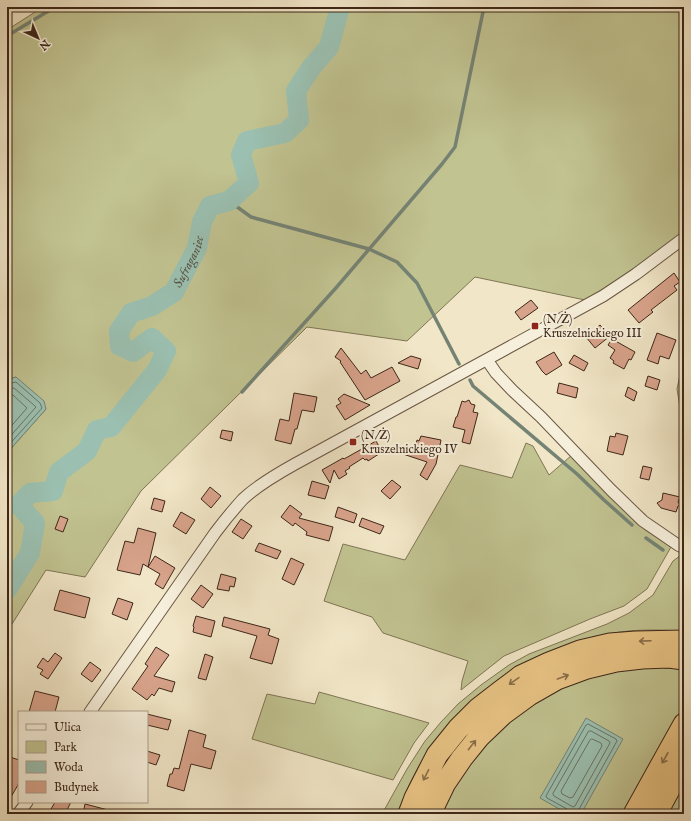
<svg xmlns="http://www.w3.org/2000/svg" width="691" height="821" viewBox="0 0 691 821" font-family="'IM FELL English',serif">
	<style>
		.green { fill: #c1c391; stroke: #7f7554 }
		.water { fill: #9bc0b1; stroke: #758374 }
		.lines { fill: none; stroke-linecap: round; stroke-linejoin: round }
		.shore { stroke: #6c7464; stroke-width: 1 }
		.stream { stroke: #758374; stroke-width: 3.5 }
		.river { stroke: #9bc0b1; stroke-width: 20 }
		.building { fill: #d8a38b; stroke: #3d2718 }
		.minor-casing { stroke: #6a5744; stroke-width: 13 }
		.motorway-casing { stroke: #3d2718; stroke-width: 23 }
		.minor { stroke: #f6efdb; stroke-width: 11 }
		.motorway { stroke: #e8c384; stroke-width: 21 }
		.oneway { stroke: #8a6d49 }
		.poi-dot { fill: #8f2418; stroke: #f6efdb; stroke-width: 1.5 }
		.labels { text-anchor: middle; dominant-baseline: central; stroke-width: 4; stroke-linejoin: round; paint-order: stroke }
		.poi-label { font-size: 12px; fill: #3d2718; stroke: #f6efdb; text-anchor: start }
		.water-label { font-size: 13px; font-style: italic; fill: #595546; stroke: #f6efdb }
	</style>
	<rect width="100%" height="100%" fill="#f1e6c7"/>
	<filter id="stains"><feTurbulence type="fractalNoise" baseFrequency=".005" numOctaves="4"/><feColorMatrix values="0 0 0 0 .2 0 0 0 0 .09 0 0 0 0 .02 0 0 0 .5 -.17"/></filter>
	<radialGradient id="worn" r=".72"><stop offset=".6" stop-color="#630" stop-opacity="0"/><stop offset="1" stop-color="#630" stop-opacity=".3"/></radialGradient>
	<path class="green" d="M43 7H197L200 9 202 7H684V231L659 251 624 276 585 300 475 277 407 341 307 327 141 491 85 577 46 570 7 632V453L46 409 16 377 7 380V30Z
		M680 375 684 376 683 425 677 389Z
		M526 443 533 446 549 475 572 455 644 529 671 547 647 589 624 606 590 619 504 656 461 690 462 681 468 661 383 633 372 617 324 601 343 544 405 560 460 465 512 478Z
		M684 553V631C663 630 642 629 620 632 542 643 469 688 426 754 414 773 405 793 397 814H382L407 769 425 741 441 722 458 704 481 685 509 665 529 654 607 624 629 613 653 595 673 561Z
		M664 666V668L684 669V709L651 761 622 814H436L465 763 531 703 568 685 612 671Z
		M319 692 395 713 429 723 414 743 393 780 252 739 267 694 315 704Z
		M684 777V812L683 814H664Z"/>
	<path class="water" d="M16 377 44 401 46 409 7 453V380Z
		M586 718 623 739 581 814H568L540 798Z"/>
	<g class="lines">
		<path class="shore" d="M7 384 16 382 40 403 42 408 7 447
			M7 389 14 388 35 406 36 407 7 440
			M7 395H13L27 408 7 431
			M589 731H591L609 741 610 743 575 806 573 807 554 796 553 794Z
			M592 739 601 743 602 746 573 797 570 798 562 794 561 791 590 740Z
			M569 814V811L567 809 547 798 546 796 586 725 588 724 616 739 617 741 578 811 577 814"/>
		<path class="stream" d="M7 36 55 7
			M229 201 251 217 369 249 397 262 417 283 459 364
			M470 380 473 386 577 474 604 500 632 525
			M242 392 335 289 442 164 455 147 484 7
			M646 538 663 550
			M681 561 684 562
			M560 814 562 811"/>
		<path class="river" id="s1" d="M7 590 30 553 35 523 19 505 30 493 53 491 59 472 87 451 97 430 111 427 157 370 166 351 152 338 133 352 120 346 119 331 131 313 152 306 174 292 197 248 202 222 210 206 229 201 249 183 241 155 247 141 285 133 299 120 296 91 311 68 329 47 340 7"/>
	</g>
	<path class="building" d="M674 273 680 282 674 286 677 290 651 310 653 312 639 323 628 310Z
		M531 300 538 308 521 320 515 312Z
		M600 325 610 336 595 348 586 337Z
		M657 333 676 340 669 359 660 356 658 364 647 360Z
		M612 339 635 352 631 360 629 359 624 369 613 363 614 361 610 358 615 350 608 345Z
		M341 348 361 374 366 370 371 378 392 367 400 381 365 400 340 362 341 361 335 357Z
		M554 352 562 365 546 375 542 371 536 362Z
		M574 355 588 363 584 371 569 363Z
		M411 356 421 359 418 369 398 363Z
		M648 376 660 380 657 390 645 386Z
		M559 383 578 388 576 398 557 393Z
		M628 387 637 392 634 401 625 396Z
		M294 393 317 397 314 412 302 410 297 429H295L291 444 275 440 280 419 289 421Z
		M344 394 370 405 345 420 336 406 341 403 338 399Z
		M469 400 471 404 475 405 473 412 478 413 470 444 462 442 465 430 453 427 456 417H457L462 401 465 402Z
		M222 430 233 432 231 441 220 438Z
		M616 433 628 436 623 455 607 451 610 436 615 437Z
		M421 436 441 440 436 464 427 480 420 475 427 462 403 454 405 446 415 449 417 440 419 441Z
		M376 441 382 452 368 461 367 459 365 460 363 458 349 467 350 468 345 471 347 474 339 479 334 470 330 483 322 470 343 458 344 459Z
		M643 466 652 468 649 480 640 478Z
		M392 480 401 487 390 499 381 491Z
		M312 481 329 486 325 499 308 495Z
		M210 487 221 496 211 508 201 499Z
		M663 493 680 497 678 502 680 505 678 506 676 512 661 508 657 503 662 500Z
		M154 498 165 501 162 512 151 509Z
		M290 505 302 514 299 518 333 527 329 541 306 535 307 532 295 523 293 526 281 517Z
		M338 507 357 514 354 523 335 517Z
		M181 512 195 520 186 534 173 526Z
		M60 516 68 519 63 532 55 529Z
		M362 518 384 526 380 534 359 526Z
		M241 519 252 526 243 539 232 532Z
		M138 528 156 533 148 567 143 564 140 575 117 570 125 541 134 543Z
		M259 543 281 551 277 559 255 551Z
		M155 556 175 568 163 589 155 584 160 574 148 567Z
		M291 558 304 564 294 585 282 579Z
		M221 574 236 578 234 587 230 586 229 591 217 589Z
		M201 585 213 594 203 608 191 599Z
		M60 590 90 598 85 618 54 610Z
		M118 598 133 603 127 620 112 614Z
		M196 616 215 621 211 637 193 632 194 627 193 626Z
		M224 617 270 629 268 635 279 639 272 664 250 658 257 636 222 626Z
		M156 647 169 655 154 676 175 682 172 692 159 688 154 696 152 694 147 700 132 689 148 666 145 664Z
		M55 653 62 658 48 679 40 674 43 670 37 667 43 658 48 662Z
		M205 654 213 657 206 680 198 678Z
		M90 662 101 670 92 682 81 674Z
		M35 691 59 697 55 712H29Z
		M147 714 171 720 168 730 147 725Z
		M189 730 206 735 203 747 216 751 211 769 191 764 184 791 167 786 170 774H172L174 768 179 769Z
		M147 751 160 755 156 765 147 762Z
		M10 757 19 760V783L7 804V765Z
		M55 802H71L65 814H56L50 811Z
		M85 804 112 811V814H83Z"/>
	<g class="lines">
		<defs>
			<path id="minor" d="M487 360 496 373 512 390 541 417 611 490 643 521 678 545 684 548
				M90 712 215 533C224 521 233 510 243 499 258 485 277 474 295 464L603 296 636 274 684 238
				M18 814 27 802"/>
			<path id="motorway" d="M409 814 415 798 437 755 458 729 479 708 501 691 521 676 549 663 580 651 610 644 636 642 684 641
				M430 814 445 783 462 758 479 737 503 714 529 695 557 679 587 668 616 661 642 658 669 657 684 659
				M634 814 684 724
				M656 814 684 762"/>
		</defs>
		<use href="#minor" class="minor-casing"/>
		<use href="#motorway" class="motorway-casing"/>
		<use href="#minor" class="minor"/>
		<use href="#motorway" class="motorway"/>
	</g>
	<defs><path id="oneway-shaft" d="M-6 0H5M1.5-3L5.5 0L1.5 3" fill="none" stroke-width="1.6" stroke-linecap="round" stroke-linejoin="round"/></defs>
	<g class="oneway">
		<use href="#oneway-shaft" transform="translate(645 641) rotate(178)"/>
		<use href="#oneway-shaft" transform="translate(563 677) rotate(-20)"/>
		<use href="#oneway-shaft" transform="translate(514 681) rotate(145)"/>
		<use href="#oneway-shaft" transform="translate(472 745) rotate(-52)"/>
		<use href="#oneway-shaft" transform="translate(665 758) rotate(119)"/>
		<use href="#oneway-shaft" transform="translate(426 775) rotate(117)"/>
	</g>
	<g class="poi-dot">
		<rect x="531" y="322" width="8" height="8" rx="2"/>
		<rect x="349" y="438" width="8" height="8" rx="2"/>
	</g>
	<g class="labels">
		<g class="poi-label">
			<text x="543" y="319">(N/Ż)<tspan x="543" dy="14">Kruszelnickiego III</tspan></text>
			<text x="361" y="435">(N/Ż)<tspan x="361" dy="14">Kruszelnickiego IV</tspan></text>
		</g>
		<g class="water-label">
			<text stroke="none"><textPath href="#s1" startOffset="500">Sufraganiec</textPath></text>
		</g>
	</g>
	<rect width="691" height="821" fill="none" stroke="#f1e6c7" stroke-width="24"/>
	<rect x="8" y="8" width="675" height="805" fill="none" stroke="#3d2718" stroke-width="2"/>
	<rect x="12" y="12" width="667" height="797" fill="none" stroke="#3d2718"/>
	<rect x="18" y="711" width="130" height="92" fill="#f6efdb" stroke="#ac9f8d"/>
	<rect x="26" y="724" width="20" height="6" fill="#f6efdb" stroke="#ac9f8d"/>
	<text x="54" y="731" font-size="12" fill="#3d2718">Ulica</text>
	<rect x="26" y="741" width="20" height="12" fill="#c1c391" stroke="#ac9f8d"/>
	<text x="54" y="751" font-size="12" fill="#3d2718">Park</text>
	<rect x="26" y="761" width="20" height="12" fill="#9bc0b1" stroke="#ac9f8d"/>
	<text x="54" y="771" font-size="12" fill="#3d2718">Woda</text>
	<rect x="26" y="781" width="20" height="12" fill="#d8a38b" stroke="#ac9f8d"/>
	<text x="54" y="791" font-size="12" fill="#3d2718">Budynek</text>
	<g transform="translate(38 38) rotate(136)" stroke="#f6efdb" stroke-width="3" paint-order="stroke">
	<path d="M0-3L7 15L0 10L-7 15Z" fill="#3d2718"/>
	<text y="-6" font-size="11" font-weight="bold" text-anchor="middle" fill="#3d2718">N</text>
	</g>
	<rect width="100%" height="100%" filter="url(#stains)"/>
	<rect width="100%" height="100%" fill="url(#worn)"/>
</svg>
